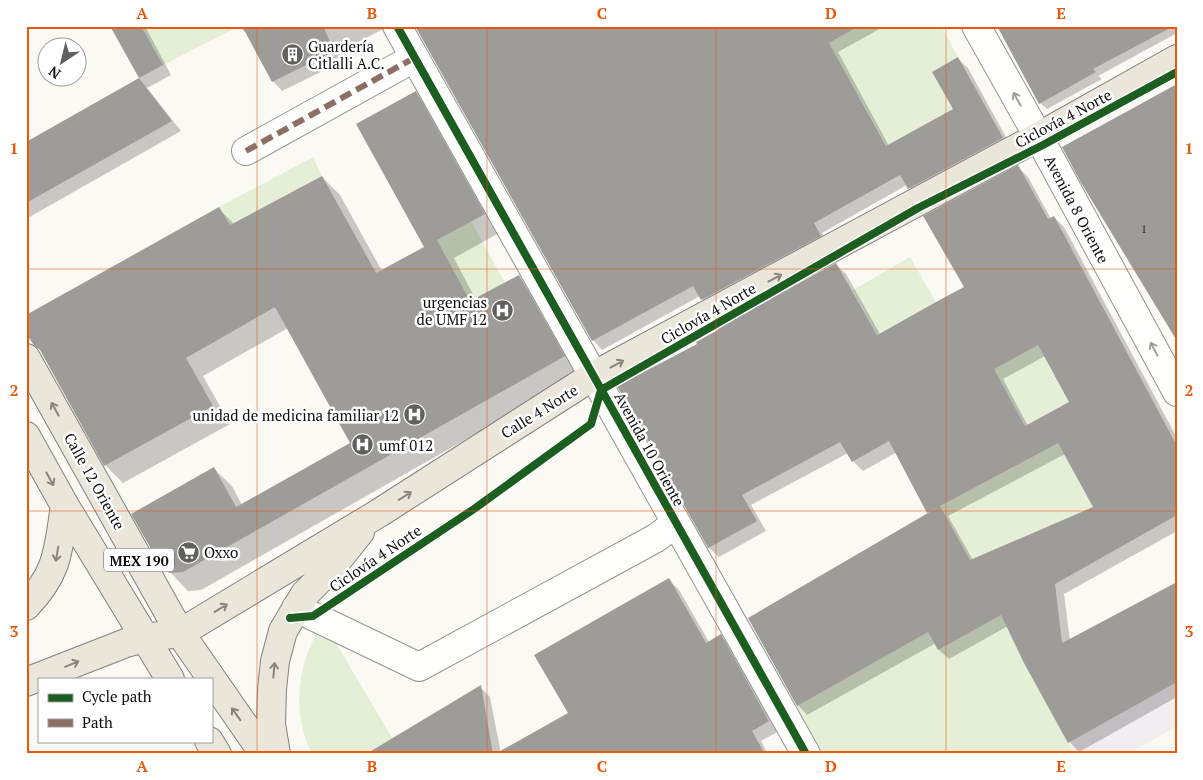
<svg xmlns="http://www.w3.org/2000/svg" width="1203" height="780" viewBox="0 0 1203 780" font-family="'PT Serif',serif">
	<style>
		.industrial { fill: #f2edf0 }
		.green { fill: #e4efd5 }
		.shadow { fill: #0003; fill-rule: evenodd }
		.building { fill: #9e9c99; fill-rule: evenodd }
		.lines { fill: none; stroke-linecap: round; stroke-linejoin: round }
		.minor-casing { stroke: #949492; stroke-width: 30 }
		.major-casing { stroke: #82817f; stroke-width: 30 }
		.minor { stroke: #fefefd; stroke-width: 28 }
		.major { stroke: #ebe6da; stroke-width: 28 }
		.quiet { stroke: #8d6e63; stroke-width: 6; stroke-dasharray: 12 6; stroke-linecap: butt }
		.cycleway-casing { stroke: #fff; stroke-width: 11 }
		.cycleway { stroke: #1b5e20; stroke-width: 8 }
		.oneway { stroke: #9e9e9d }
		.oneway2 { stroke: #88857e }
		.grid { fill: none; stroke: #e8590c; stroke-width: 1; stroke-opacity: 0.55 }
		.labels { text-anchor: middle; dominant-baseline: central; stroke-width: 5; stroke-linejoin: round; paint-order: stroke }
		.number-label { font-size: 12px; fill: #323231 }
		.shield { fill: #fff; stroke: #565656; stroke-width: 1 }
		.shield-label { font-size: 14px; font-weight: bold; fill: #0e0e0e }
		.poi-label { font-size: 15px; fill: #0e0e0e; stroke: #fff; text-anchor: start }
		.street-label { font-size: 15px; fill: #0e0e0e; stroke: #fff }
		.neatline { fill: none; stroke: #e8590c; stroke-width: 2 }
		.grid-label { font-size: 16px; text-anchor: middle; font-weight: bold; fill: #e8590c }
	</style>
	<rect width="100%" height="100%" fill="#faf9f4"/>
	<path class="industrial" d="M1177 682V726L1128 754H1075L1068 743Z"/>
	<path class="green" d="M141 26H237L238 27 163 65Z
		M859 26H941L958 57 933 72 953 109 887 146 829 43Z
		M313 157 322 176 230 225 219 207Z
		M471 221 505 283 470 301 437 240Z
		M910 257 936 302 877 334 853 290Z
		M1037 344 1069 402 1025 426 1011 400 912 411Z
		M1057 441 1093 507 970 560 940 506Z
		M1001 615 1075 754H816L791 709 928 632 938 650Z
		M323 621 392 738 366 754H312C296 725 296 683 308 652 312 641 318 631 323 621Z"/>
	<path class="shadow" d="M112 26H145L171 75 147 88 181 131 26 219V143L140 78Z
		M239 26H389L339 52 343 61 282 91 273 81 248 35Z
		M416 26H885L838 52 889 146 955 110 958 59 968 68 1012 148 918 198 907 185 822 233 829 246 712 309 700 296 602 350 593 340Z
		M998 26H1177V33L1098 76 1102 79 1047 109 1040 103Z
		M416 93 433 111 501 232 454 258 476 300 519 277 537 295 581 374 201 590 188 591 170 572 214 469 232 486 242 505 352 443 288 328 203 376 230 424 123 483 105 465 42 352 218 208 234 224 322 177 340 195 382 271 426 248Z
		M1018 167 1028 177 1051 219 1054 217 1064 227 1177 438V531L1064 594 1070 641 1177 583V697L1079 752 1070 742 1008 626 949 659 939 650 936 643 807 715 798 705 929 514 897 452 863 471 853 461 848 453 751 505 766 531 719 557 709 548 619 386 698 345 836 265 846 274 880 334 965 288ZM1045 356 1070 403 1028 426 1003 379ZM1065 454 1095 508 973 560 948 516Z
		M669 580 679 590 709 642 720 636 731 646 779 731 761 741 768 754H534L570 714Z
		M480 687 490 697 501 754H368Z"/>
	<path class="building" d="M110 26H141L163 65 139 78Z
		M242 26H323L334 51 272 82Z
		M415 26H859L829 43 886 146 953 109 932 72 958 57 1003 138 908 189 900 175 814 223 821 236 701 300 693 286 592 341Z
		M997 26H1174L1093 69 1096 72 1039 104Z
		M139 78 172 121 26 203V142Z
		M1177 84V341L1080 181 1062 147Z
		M416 91 485 214 437 240 470 301 519 275 565 356 183 572 169 573 158 561 131 514 214 467 236 507 350 443 275 307 186 358 213 406 104 466 40 350 33 344 26 333V315L219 207 230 225 322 176 376 273 424 247 356 124Z
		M1018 165 1048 219 1054 216 1177 446V515L1055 584 1062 643 1177 582V682L1068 743 1024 663 1001 615 938 650 928 632 797 706 748 618 940 506 970 560 1093 507 1058 443 927 513 889 441 852 462 840 442 742 495 757 521 708 548 617 386 697 344 696 342 718 330 717 327 836 263 877 335 936 302 964 287 923 216ZM1038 345 1069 402 1025 426 994 369Z
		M669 578 706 643 721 634 769 721 752 731 765 754H495L568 713 534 655Z
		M481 685 493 754H366Z"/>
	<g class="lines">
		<defs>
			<path id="minor" d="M397 26 806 754
				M976 26 1043 145 1177 392
				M246 151 414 58
				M296 608 419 667 656 538 676 523"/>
			<path id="major" d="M26 358 180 633 264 754
				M26 436 65 506 170 679
				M26 606C59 572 58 550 65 506
				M26 682 126 643 144 638 180 633 379 513 593 376 1038 137 1177 59
				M209 741 217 754
				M276 754 271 724 272 689 275 661 283 631 305 594 332 567 360 532"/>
		</defs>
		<use href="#minor" class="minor-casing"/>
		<use href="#major" class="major-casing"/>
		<use href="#minor" class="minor"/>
		<use href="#major" class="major"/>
		<path class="quiet" d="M246 151 414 58"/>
		<defs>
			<path id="cycleway" d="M397 26 806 754
				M290 618 313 616 474 509 591 424 601 390 918 208 1043 145 1177 72"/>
		</defs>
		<use href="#cycleway" class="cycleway-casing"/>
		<use href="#cycleway" class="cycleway"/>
	</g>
	<defs><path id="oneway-shaft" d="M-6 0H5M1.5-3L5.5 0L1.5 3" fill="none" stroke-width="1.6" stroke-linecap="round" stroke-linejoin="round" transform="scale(1.25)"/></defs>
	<g class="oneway">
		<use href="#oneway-shaft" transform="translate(1017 99) rotate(-119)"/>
		<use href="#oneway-shaft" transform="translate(1154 349) rotate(-118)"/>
	</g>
	<g class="oneway2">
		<use href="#oneway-shaft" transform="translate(775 278) rotate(-28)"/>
		<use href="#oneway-shaft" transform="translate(617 364) rotate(-28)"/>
		<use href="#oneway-shaft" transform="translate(55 409) rotate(-119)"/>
		<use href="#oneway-shaft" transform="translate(50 479) rotate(61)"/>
		<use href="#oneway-shaft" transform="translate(405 496) rotate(-32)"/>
		<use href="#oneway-shaft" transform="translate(57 554) rotate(100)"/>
		<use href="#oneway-shaft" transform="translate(221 608) rotate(-31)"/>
		<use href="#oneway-shaft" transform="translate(72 664) rotate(-22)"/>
		<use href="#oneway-shaft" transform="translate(274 670) rotate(-85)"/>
		<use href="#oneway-shaft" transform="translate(236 714) rotate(-125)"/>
	</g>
	<path class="grid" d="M257 26V754M487 26V754M716 26V754M946 26V754M26 269H1177M26 511H1177"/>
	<defs>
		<symbol id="building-disc" viewBox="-11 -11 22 22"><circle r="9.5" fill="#61605e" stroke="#fff"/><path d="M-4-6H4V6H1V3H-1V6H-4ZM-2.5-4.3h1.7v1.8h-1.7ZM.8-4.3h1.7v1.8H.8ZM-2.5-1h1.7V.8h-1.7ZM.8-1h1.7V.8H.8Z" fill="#fff"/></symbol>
		<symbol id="hospital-disc" viewBox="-11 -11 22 22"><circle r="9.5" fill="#61605e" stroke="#fff"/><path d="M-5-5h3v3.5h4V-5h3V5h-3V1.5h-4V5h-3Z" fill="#fff"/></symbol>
		<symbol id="supermarket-disc" viewBox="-11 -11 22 22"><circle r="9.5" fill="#61605e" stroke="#fff"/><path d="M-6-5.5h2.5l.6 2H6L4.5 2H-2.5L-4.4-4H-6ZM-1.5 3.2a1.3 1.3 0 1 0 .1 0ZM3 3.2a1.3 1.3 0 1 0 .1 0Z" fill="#fff"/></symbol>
	</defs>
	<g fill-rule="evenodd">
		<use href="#building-disc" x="280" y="42" width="25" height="25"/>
		<use href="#hospital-disc" x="490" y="298" width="25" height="25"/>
		<use href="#hospital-disc" x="402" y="402" width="25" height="25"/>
		<use href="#hospital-disc" x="350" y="432" width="25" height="25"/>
		<use href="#supermarket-disc" x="176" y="540" width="25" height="25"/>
	</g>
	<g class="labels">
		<g class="number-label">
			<text x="1144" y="228">1</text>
		</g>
		<rect class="shield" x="104" y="548.5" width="70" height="23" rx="4"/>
		<g class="shield-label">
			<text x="139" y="560">MEX 190</text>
		</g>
		<g class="poi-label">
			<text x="308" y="46">Guardería<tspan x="308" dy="17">Citlalli A.C.</tspan></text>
			<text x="487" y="302" text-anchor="end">urgencias<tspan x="487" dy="17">de UMF 12</tspan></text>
			<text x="399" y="415" text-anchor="end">unidad de medicina familiar 12</text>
			<text x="379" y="445">umf 012</text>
			<text x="204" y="552">Oxxo</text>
		</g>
		<g class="street-label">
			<text transform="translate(1063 118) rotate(-28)">Ciclovía 4 Norte</text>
			<text transform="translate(1077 209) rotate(62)">Avenida 8 Oriente</text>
			<text transform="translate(708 313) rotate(-30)">Ciclovía 4 Norte</text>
			<text transform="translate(539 411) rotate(-32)">Calle 4 Norte</text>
			<text transform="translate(650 449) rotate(61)">Avenida 10 Oriente</text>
			<text transform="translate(95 481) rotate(61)">Calle 12 Oriente</text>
			<text transform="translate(375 558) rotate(-34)">Ciclovía 4 Norte</text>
		</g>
	</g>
	<rect width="1203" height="780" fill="none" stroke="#ffffff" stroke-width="55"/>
	<rect x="38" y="678" width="175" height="65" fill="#ffffff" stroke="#9f9f9f"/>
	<rect x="48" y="694" width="25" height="8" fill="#1b5e20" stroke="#9f9f9f"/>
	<text x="82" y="702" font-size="15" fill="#0e0e0e">Cycle path</text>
	<rect x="48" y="719" width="25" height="8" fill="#8d6e63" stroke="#9f9f9f"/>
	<text x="82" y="728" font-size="15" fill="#0e0e0e">Path</text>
	<g transform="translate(62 62) rotate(215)"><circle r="24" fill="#ffffff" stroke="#9f9f9f"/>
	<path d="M0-4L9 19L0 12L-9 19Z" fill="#61605e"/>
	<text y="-8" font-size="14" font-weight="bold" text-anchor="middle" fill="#0e0e0e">N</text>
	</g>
	<rect x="28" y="28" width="1148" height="724" class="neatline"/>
	<g class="grid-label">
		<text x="142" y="19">A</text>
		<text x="372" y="19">B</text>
		<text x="602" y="19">C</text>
		<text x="831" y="19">D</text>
		<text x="1061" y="19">E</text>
		<text x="14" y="154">1</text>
		<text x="1189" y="154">1</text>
		<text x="14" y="396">2</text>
		<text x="1189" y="396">2</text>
		<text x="14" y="637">3</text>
		<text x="1189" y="637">3</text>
		<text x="142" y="772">A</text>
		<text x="372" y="772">B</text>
		<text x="602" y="772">C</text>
		<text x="831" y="772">D</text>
		<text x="1061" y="772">E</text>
	</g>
</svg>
